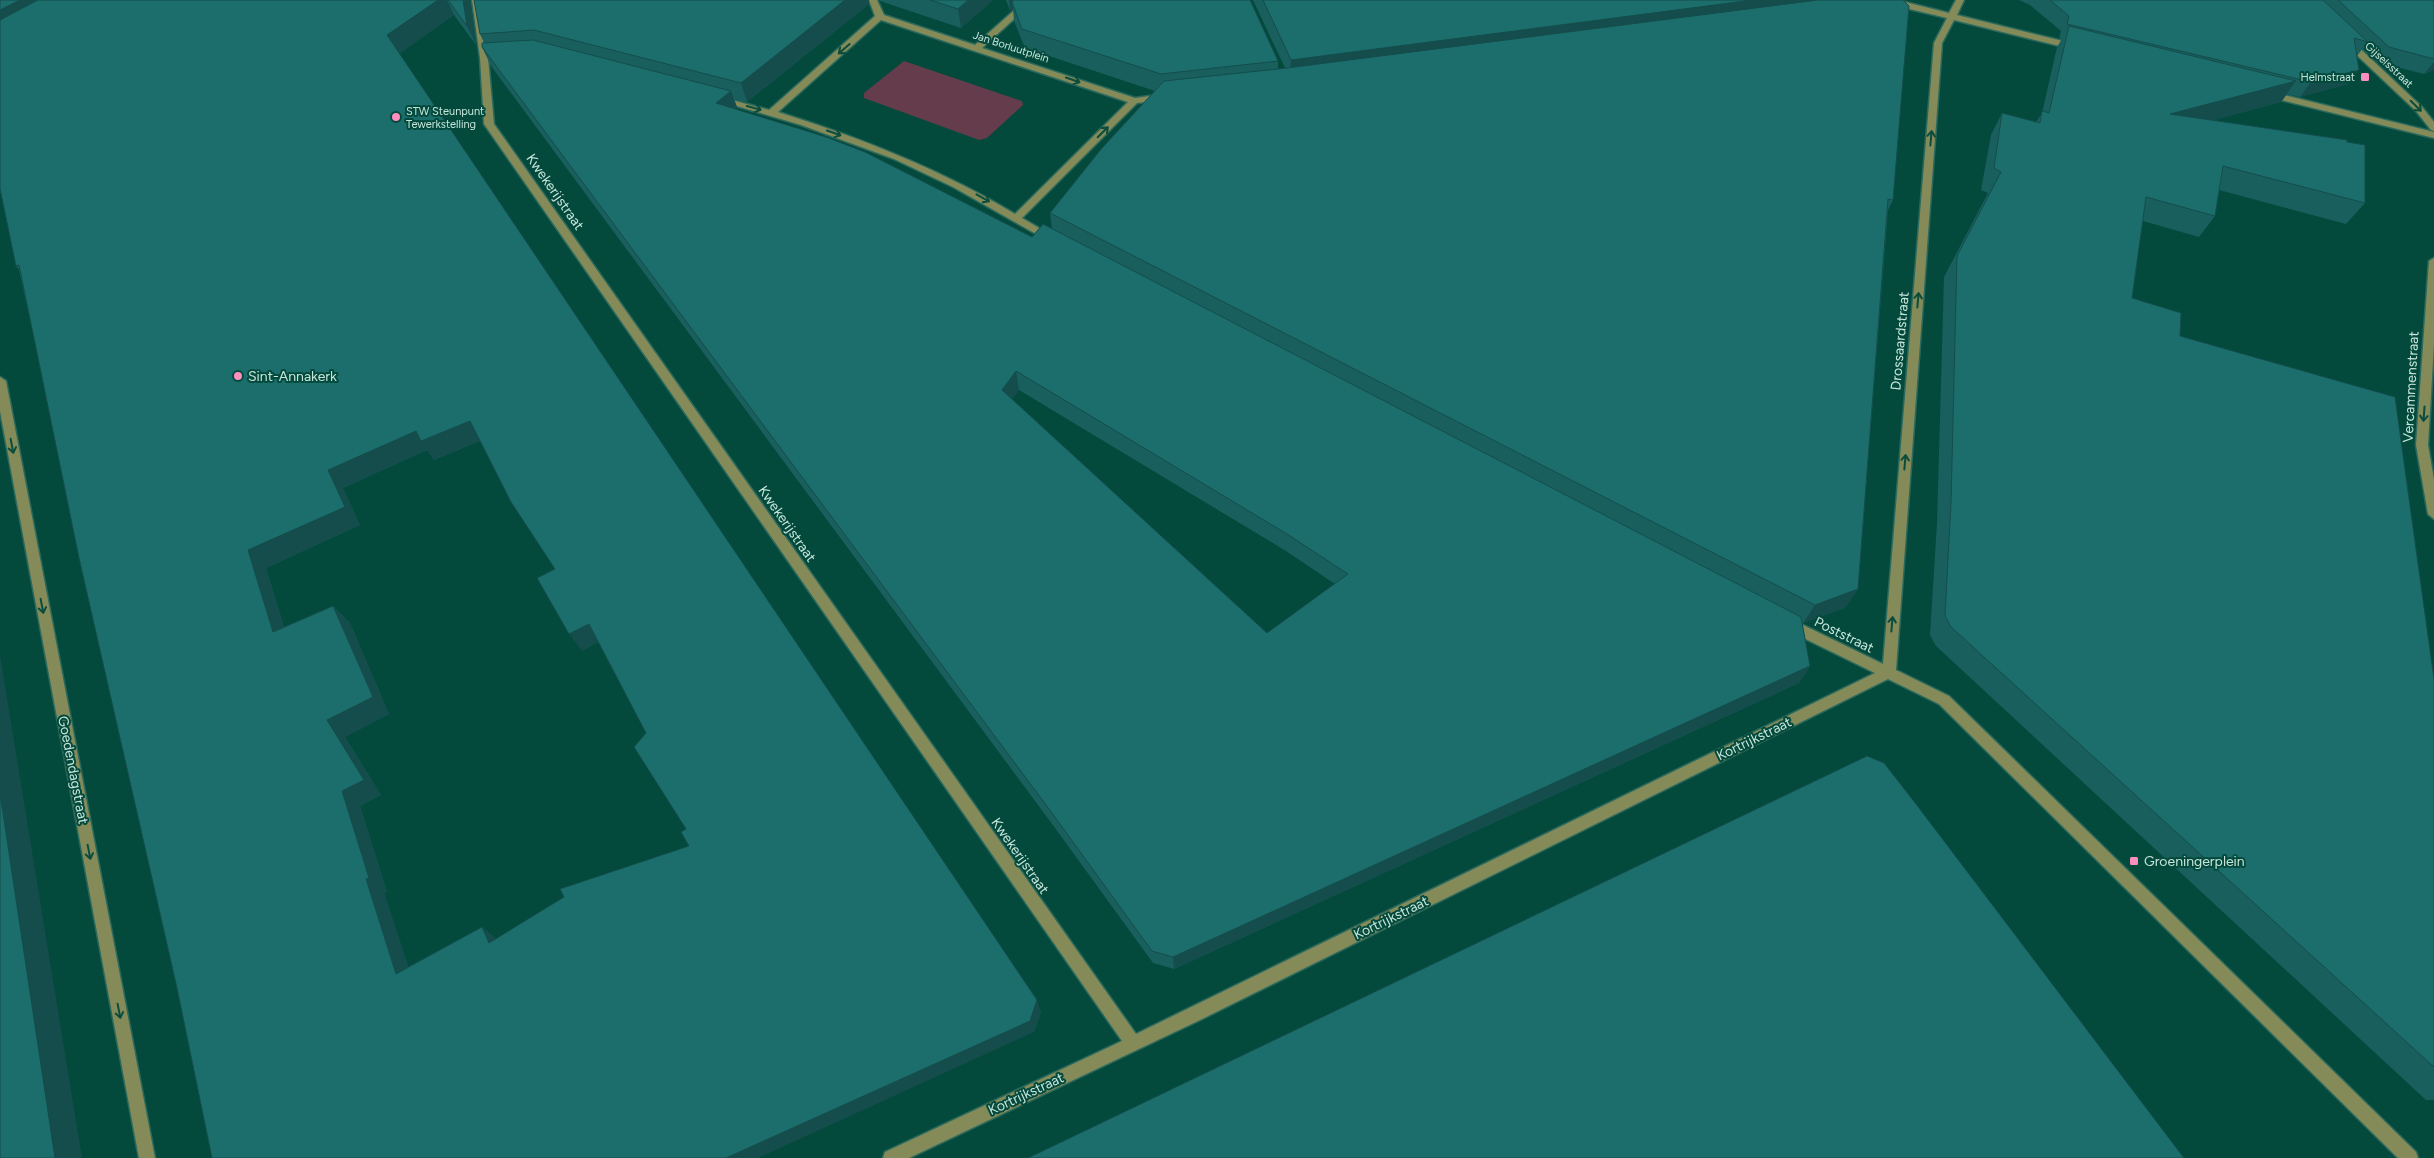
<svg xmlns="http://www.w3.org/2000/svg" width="2434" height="1158" viewBox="0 0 2434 1158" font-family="Figtree,sans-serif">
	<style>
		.green { fill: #643c4c }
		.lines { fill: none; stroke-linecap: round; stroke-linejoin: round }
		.minor-casing { stroke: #2a695c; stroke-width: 3 }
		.minor { fill: #858a59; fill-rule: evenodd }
		.wall { fill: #185f5e; fill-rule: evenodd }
		.shaded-wall { fill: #144d4c }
		.building { fill: #1c6e6d; stroke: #144d4c; fill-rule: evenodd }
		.oneway { stroke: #0a4d3d }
		.poi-dot { fill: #fe8ebe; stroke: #034a3c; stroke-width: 2 }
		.labels { text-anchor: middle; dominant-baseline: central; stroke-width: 4; stroke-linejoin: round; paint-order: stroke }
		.far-street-label { font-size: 11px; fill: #c7e5db; stroke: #034a3c }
		.far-poi-label { font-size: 11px; fill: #c7e5db; stroke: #034a3c; text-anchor: end }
		.street-label { font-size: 14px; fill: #c7e5db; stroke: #034a3c }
		.poi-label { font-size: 14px; fill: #c7e5db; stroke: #034a3c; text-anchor: start }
	</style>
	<rect width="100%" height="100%" fill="#034a3c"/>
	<path class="green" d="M904 61 1022 101 1023 105 987 138 979 140 864 98V93Z"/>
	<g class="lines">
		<defs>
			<path id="minor" d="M472 0H480L488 58 494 124 1136 1034 1875 673 1785 629 1784 625 1785 621H1795L1883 664 1934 43 1947 18 1901 7 1893 8 1889 5 1901 1 1949 13 1956 0H1964L1957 15 2079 45 2080 47 2076 50 1954 20 1942 43 1896 670 1949 696 2416 1152 2418 1158H2398L1939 704 1888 679 1200 1020 909 1158H883L885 1152 1122 1041 484 124 480 58Z
				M869 0H877L884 15 975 45 1026 0H1035L982 48 1135 98 1164 94 1169 97 1164 100 1137 103 1022 218 1056 238V242L1052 243 953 187 894 159 801 125 716 100 721 97 769 110 875 16ZM881 20 1128 102 1015 214C940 169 861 138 778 112Z
				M2344 39H2350L2422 107 2434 122V131L2431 130 2416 111 2344 43Z
				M2268 91 2434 132V138L2265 96V92Z
				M2434 258V344L2428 445 2434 480V519L2428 514 2416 445 2429 261Z
				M0 377 6 381 155 1158H139L0 411Z"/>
		</defs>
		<use href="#minor" class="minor-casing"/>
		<use href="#minor" class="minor"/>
	</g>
	<path class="wall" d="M0 0H471H470L476 45 454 15 399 53 1041 1012 1034 1032 177 988 19 270 16 266ZM480 441 555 569 582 651 598 642 646 733 686 829 689 846 496 939 482 927 408 967 384 893 387 892 360 806 381 795 345 737 389 714 350 623 333 606 284 627 266 568 360 525 343 488 427 450 434 460Z
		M879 0H993L961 28 880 1Z
		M1006 0H1250L1278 61V69L1285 68 1253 0H1903L1893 200 1888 210 1858 589 1845 608 1803 623 1802 622 1810 666 1799 683 1174 969 1153 963 1055 828 491 66 482 47 484 43 480 34 869 4 747 102 734 99 738 110 1032 237 1052 229 1050 213 1155 91 1025 48 1014 21 1013 9 1010 11ZM1019 390 1286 551 1335 584 1267 633 1012 399Z
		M2019 0H2434V70L2424 74 2377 62 2363 48 2357 56 2348 84 2300 97 2287 94 2281 102 2213 120 2347 142 2365 203 2346 224 2219 190 2215 216 2199 237 2143 221 2132 298 2180 336 2434 679V1100H2426L1936 646 1930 635 1937 523 1944 277 1988 193 1981 190 1991 135 2002 113 2036 122 2042 113 2057 47 2062 39 2059 38 2061 31 2030 5Z"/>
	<path class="shaded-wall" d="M20 0H71L0 38V10Z
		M438 0H447L454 15 398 55 387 35Z
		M463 0H471H470L476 45 467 26Z
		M845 0H869V4L747 102 741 83Z
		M968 0H993L961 28 958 9Z
		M1009 0H1023L1012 2 1013 9 1010 11Z
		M1753 0H1876L1290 79 1291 60Z
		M2434 62V70L2424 74Z
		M2359 70 2348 84 2300 97 2311 82Z
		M2296 81 2281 102 2156 136 2170 114Z
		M731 91 738 110 716 103Z
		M1016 371 1019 390 1005 408 1002 390Z
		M470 421 482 440 434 460 427 450 343 488 360 525 266 568 291 649 273 632 248 550 328 470 416 431Z
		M1858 589 1845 608 1803 623 1815 605Z
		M333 606 350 623 389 714 345 737 381 795 360 806 387 892 384 893 415 986 396 974 366 879 342 791 327 720Z
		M589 624 600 641 582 651 569 634Z
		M0 655 82 1158H55L0 793Z
		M1810 666 1799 683 1174 969 1173 957Z
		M482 927 498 940 489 943Z
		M1037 1000 1041 1012 1034 1032 758 1158H726Z"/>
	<path class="building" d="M0 0H20L0 10Z
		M38 0H438L387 35 1037 1000 1030 1021 726 1158H212L177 988 79 558 19 265 16 266 0 189V20ZM470 421 511 502 555 569 537 578 569 634 589 624 646 733 634 747 686 829 681 832 689 846 560 889 564 897 489 943 482 927 396 974 366 879 369 878 342 791 364 780 327 720 373 697 333 606 273 632 248 550 345 507 328 470 416 431 421 441Z
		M448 0H463L467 26Z
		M474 0H845L741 83 534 30 480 34Z
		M930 0H968L958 9Z
		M1014 0H1250L1278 61 1161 74 1022 29 1012 2Z
		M1263 0H1753L1291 60Z
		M1818 0H1903L1909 6 1893 200 1888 199 1858 589 1815 605 1050 213 1102 148 1164 81 1287 68Z
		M2050 0H2323L2368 42 2354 38 2359 70 2311 82 2067 24 2069 16Z
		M2338 0H2434V59L2389 47Z
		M2069 26 2296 81 2170 114 2347 140V142L2365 145V203L2223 166 2215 216 2146 197 2132 298 2181 313 2180 336 2395 397 2434 679V1067L1951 627 1945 616 1951 503 1957 256 2001 172 1994 168 2002 113 2040 123 2042 111 2049 113Z
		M533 40 731 91 716 103 826 137 865 152 1032 237 1043 224 1801 617 1810 666 1173 957 1152 951 1052 813 482 47V43ZM1016 371 1287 534 1348 574 1267 633 1002 390Z
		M1867 756 1884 763 1916 804 2184 1158H1028Z
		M0 793 55 1158H0Z"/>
	<defs><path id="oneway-shaft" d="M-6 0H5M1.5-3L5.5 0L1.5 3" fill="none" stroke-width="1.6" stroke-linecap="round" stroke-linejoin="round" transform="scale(1.25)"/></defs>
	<g class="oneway">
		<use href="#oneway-shaft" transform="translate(844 49) rotate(139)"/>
		<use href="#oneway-shaft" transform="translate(1073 80) rotate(19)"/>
		<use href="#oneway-shaft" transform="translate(2416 106) rotate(45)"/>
		<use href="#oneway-shaft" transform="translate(754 108) rotate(15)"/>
		<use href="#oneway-shaft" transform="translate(1103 132) rotate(-45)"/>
		<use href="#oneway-shaft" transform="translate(834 133) rotate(19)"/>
		<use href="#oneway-shaft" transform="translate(1931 138) rotate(-85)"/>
		<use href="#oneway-shaft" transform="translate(983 198) rotate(29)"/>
		<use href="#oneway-shaft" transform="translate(1918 300) rotate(-85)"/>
		<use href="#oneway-shaft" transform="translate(2424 414) rotate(94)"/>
		<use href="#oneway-shaft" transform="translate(12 446) rotate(79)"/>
		<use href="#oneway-shaft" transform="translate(1905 462) rotate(-85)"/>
		<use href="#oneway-shaft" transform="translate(42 606) rotate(79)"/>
		<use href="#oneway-shaft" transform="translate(1892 624) rotate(-85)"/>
		<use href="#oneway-shaft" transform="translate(89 852) rotate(79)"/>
		<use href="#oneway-shaft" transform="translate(119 1011) rotate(79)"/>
	</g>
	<g class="poi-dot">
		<rect x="2360" y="72" width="10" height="10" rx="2.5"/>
		<circle cx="396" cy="117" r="5"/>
		<circle cx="238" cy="376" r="5"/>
		<rect x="2129" y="856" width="10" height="10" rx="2.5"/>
	</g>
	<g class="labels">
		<g class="far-street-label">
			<text transform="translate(1011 47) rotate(18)">Jan Borluutplein</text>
			<text transform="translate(2389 65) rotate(43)">Gijselsstraat</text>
		</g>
		<g class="far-poi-label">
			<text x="2355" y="77">Helmstraat</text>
			<text x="406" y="111" text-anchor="start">STW Steunpunt<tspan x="406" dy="13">Tewerkstelling</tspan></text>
		</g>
		<g class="street-label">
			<text transform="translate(555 192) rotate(55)">Kwekerijstraat</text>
			<text transform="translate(1900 341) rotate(-85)">Drossaardstraat</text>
			<text transform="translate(2411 387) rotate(-87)">Vercammenstraat</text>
			<text transform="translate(787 524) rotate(55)">Kwekerijstraat</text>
			<text transform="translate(1844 635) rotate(26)">Poststraat</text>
			<text transform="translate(1754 739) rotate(-26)">Kortrijkstraat</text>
			<text transform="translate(73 770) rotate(79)">Goedendagstraat</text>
			<text transform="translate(1020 856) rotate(55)">Kwekerijstraat</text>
			<text transform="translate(1391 918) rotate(-26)">Kortrijkstraat</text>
			<text transform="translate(1026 1094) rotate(-25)">Kortrijkstraat</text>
		</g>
		<g class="poi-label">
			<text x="248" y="376">Sint-Annakerk</text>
			<text x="2144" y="861">Groeningerplein</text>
		</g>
	</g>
</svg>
